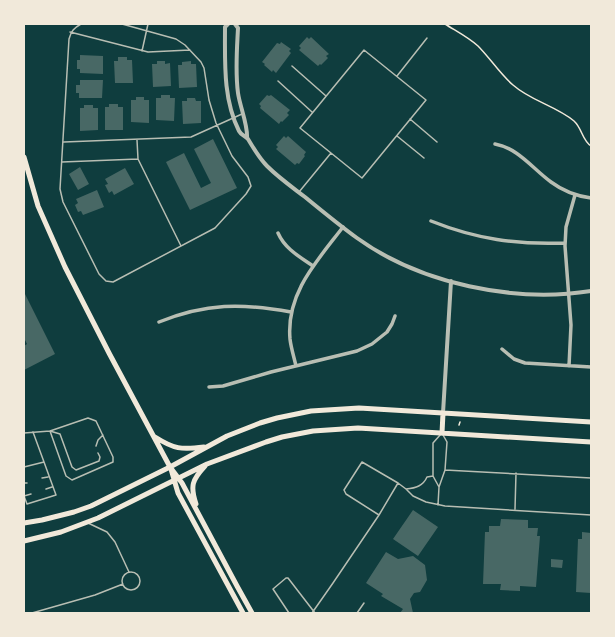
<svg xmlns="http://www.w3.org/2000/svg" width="615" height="637" viewBox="0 0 615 637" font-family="'Asap Condensed',sans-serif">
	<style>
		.building { fill: #486865 }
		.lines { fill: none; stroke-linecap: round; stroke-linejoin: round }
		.path { stroke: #f1e9da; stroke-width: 1.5 }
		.service { stroke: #b8beb3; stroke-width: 1.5 }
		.minor { stroke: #b8beb3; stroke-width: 3.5 }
		.tertiary { stroke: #b8beb3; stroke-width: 4 }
		.secondary { stroke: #f1e9da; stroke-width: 5 }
	</style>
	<rect width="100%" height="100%" fill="#0f3d3e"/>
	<path class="building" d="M307 37 309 39 311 37 329 54 326 56 328 58 321 65 320 64 318 66 299 50 301 48 299 46Z
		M281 42 291 49 289 51 291 53 276 73 273 70 272 72 264 65 265 64 262 62 277 43 280 44Z
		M80 55 103 56V74L80 73V69H77V60H80Z
		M118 57H127V60H132L133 83H115L114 61H118Z
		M157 61H165V64L170 63 171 86 153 87 152 64H157Z
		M191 61V64H196L197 87 179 88 178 65H182V62Z
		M80 80H103L102 98H79V93H76V85H80Z
		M161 95H170V98H175L174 121 156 120V98H161Z
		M267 95 269 96 271 95 290 110 287 113 289 115 282 122 281 121 279 124 260 108 261 106 259 104Z
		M136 97H144V100H149V123L131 122V100H136Z
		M187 98H195L196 101H201V123L183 124 182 101H187Z
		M109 104H118V107H123V130H105V107H109Z
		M84 105H93V108H98V130L80 131V108H84Z
		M284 136 286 138 288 136 306 152 304 155 305 156 299 164 297 163 295 165 276 149 278 147 276 145Z
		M213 139 237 188 190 210 166 162 184 153 201 188 211 183 194 149Z
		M80 167 89 184 78 190 69 174Z
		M125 168 134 184 114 195 112 191 109 193 105 185 108 184 105 179Z
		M97 190 104 207 83 215 81 211 78 212 75 205 78 203 76 199Z
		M24 292 55 354 24 370V346L27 344 24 338Z
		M413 510 438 527 418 556 393 539Z
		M501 519 528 520V528H538L537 536H540L536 587 520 586V591L500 590 501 584H483L485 532H489V526H500Z
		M582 532 591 533V593L576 592 578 539H582Z
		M386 552 398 559 413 556 425 565 427 580 420 592 414 593 410 599 413 613H400L403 609 381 596 383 594 366 583Z
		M551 559 563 560 562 568 551 567Z"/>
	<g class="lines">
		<path class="path" d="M445 24C456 31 468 37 478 46 490 58 500 74 513 85 531 101 556 106 574 121 582 128 582 140 591 146
			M459 425 460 422"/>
		<path class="service" d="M81 24C74 28 71 31 69 39L60 189 63 202 99 274 106 281 113 282 215 228 246 194 251 186 248 177 232 156 216 123 209 100 204 68 201 62 185 45 176 39 122 24
			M70 32 148 52 190 50
			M364 50 426 100 362 178 300 128Z
			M142 51 148 24
			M292 66 326 96
			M397 76 427 38
			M278 81 312 112
			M410 119 437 142
			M397 136 424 158
			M137 140 138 159
			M64 142 191 137 242 114
			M62 162 138 159 181 246
			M299 192 331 153
			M50 431 60 434 72 467 76 470 99 461 100 457 98 453
			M24 433 50 431 88 418 96 421 113 457V462L72 480 66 476 50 431
			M96 446 98 440 103 435
			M24 467 44 462 33 432
			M445 470 591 478
			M42 478 48 477
			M24 483H27
			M439 487 433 476V443L441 434
			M46 489 52 487
			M406 489C416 488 423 486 427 477L433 476
			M24 496 27 504 56 495 44 462
			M24 496 31 494
			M438 505 439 487 445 470 447 442 443 435
			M515 509 516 473
			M379 515 346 494 344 490 362 462 398 483 406 489 413 496 426 502 445 506 591 515
			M88 523 107 532 115 542 129 572
			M122 581a9 9 0 1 1 18 0a9 9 0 1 1-18 0Z
			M32 613 95 595 123 584
			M289 613 273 589 286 578H288L315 613
			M312 613 333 583 379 515 398 483
			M357 613 364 603"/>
		<path class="minor" d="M495 144C518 148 533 169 551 182 563 191 576 196 591 198
			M431 221C476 239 517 245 565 243
			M278 233C285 249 300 257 313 266
			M159 322C206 303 242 303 291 312
			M502 349 514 359 525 363 591 367
			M296 366C294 357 291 348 290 339 286 293 317 261 343 227
			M569 366 571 325 565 246 566 227 575 195
			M209 387 223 386 271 372 357 351 372 344 387 332 392 324 395 316"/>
		<path class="tertiary" d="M228 24 225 27C225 63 223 99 239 131 241 135 245 136 248 139 254 149 259 158 267 166 279 178 292 187 305 197 322 211 339 225 357 238 421 284 514 303 591 291
			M235 24 238 28C237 49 235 71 238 93 240 107 248 125 247 138
			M443 413 451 281"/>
		<path class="secondary" d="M24 157 38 206 65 267 109 353 170 467 182 483 237 586 252 613
			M442 433 443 413
			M155 437C174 449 181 450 204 447
			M171 469 178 493 243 613
			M196 504C190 486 192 480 205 466
			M24 523 42 520 74 512 91 506 170 467 227 436 260 423 277 418 311 411 359 408 591 422
			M24 541 61 532 98 518 207 464 266 442 282 437 313 431 358 428 591 442"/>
	</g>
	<rect width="615" height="637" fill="none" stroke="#f1e9da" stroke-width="50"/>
</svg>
